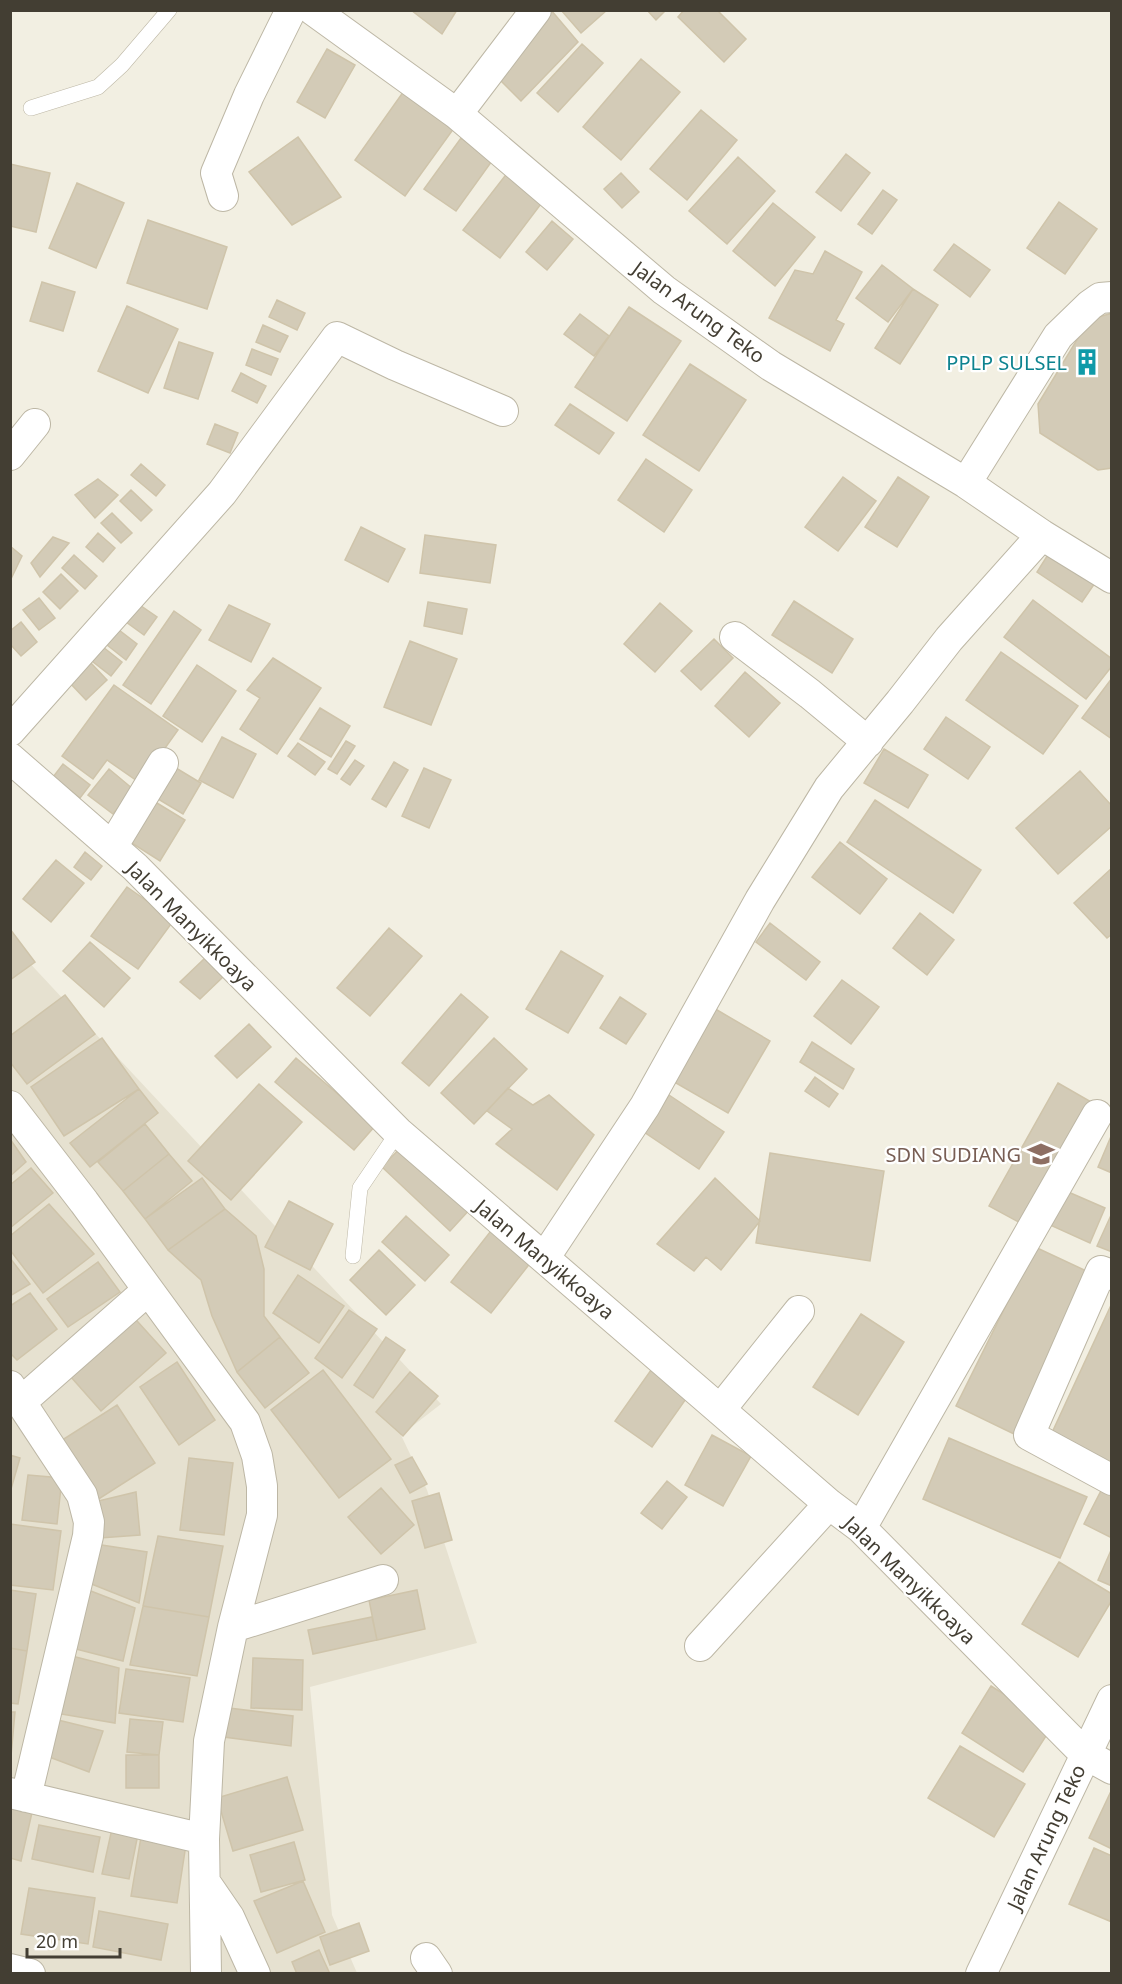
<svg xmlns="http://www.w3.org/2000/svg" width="1122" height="1984" viewBox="0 0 1122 1984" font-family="'Noto Sans',sans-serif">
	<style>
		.residential { fill: #e6e1d0 }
		.building { fill: #d3cbb7; stroke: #cfc4aa; stroke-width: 1.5 }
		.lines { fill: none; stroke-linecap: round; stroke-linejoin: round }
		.service-casing { stroke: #bdb7a5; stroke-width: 16 }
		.minor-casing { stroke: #bdb7a5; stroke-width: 32 }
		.service { stroke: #fff; stroke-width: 15 }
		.minor { stroke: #fff; stroke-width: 30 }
		.labels { text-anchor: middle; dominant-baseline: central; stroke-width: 4.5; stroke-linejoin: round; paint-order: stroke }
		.street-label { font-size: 20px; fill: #433e33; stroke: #fff }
		.culture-label { font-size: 20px; fill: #0d838f; stroke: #fff; text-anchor: end }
		.education-label { font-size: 20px; fill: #785e54; stroke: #fff; text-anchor: end }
	</style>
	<rect width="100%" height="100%" fill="#f2efe2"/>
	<path class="residential" d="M10 942 441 1404 401 1435 427 1490 477 1643 310 1687 332 1915 357 1973H11Z"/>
	<path class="building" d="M411 10H457L442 34Z
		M547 10H551L578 42 521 101 492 72Z
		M561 10H607L581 33Z
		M647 10H666L656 20Z
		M684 10H717L746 39 724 62 678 17Z
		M582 44 603 63 558 112 537 93Z
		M327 49 355 65 325 118 297 102Z
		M641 59 680 92 621 160 583 127Z
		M406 88 457 124 405 196 355 160Z
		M701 110 737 140 687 200 650 169Z
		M298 137 341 197 292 225 249 172Z
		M461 138 492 161 456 211 424 189Z
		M846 154 870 173 841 211 816 192Z
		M738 157 775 191 727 244 689 211Z
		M10 164 50 173 36 232 10 226Z
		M508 172 544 200 500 258 463 230Z
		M621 173 639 192 622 208 604 189Z
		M77 183 124 203 96 268 49 248Z
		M883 190 897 200 872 234 858 224Z
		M1059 202 1097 229 1065 274 1027 248Z
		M773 203 815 237 775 286 733 251Z
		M148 220 227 247 207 309 127 283Z
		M552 221 573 239 547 270 526 252Z
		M954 244 990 270 970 297 934 270Z
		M825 251 862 272 836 320 844 324 830 351 769 318 795 270 813 274Z
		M882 265 913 289 888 322 856 298Z
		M42 282 75 292 63 331 30 321Z
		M913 289 938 305 900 364 875 348Z
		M277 300 305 313 297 330 269 317Z
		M127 306 178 329 148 393 98 371Z
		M629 307 681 341 627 421 575 387Z
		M1112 313V468L1098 470 1040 433 1038 404 1089 320Z
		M580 314 609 336 594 356 564 334Z
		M263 325 288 336 280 352 256 342Z
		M179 342 213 353 198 399 164 388Z
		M252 349 278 359 271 375 246 365Z
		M690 364 746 400 699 471 643 435Z
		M241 373 266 386 257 403 232 391Z
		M570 404 614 433 599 454 555 425Z
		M215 424 238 433 230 453 207 444Z
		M646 459 692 490 664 532 618 500Z
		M141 464 165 485 156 496 131 475Z
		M843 477 876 501 838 551 805 527Z
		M898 477 929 497 897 547 865 527Z
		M98 479 118 495 95 518 75 495Z
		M131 490 152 510 141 521 120 501Z
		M112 513 132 533 121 543 101 523Z
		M361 527 405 549 388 582 345 560Z
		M98 533 115 548 103 562 86 547Z
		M425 535 496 545 490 583 420 573Z
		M53 537 69 543 40 577 31 563Z
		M10 546 22 556 10 581Z
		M1049 553 1095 583 1082 602 1037 572Z
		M74 555 97 576 85 589 62 568Z
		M61 574 78 591 60 609 43 592Z
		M39 598 55 618 39 630 23 610Z
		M1033 600 1112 659V666L1086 699 1004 637Z
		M134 601 157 617 144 635 122 619Z
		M794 601 853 639 832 673 772 635Z
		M428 602 467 609 462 634 424 626Z
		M660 603 692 631 655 672 624 644Z
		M229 605 270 624 251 662 209 640Z
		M174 611 201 630 151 704 123 685Z
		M21 622 37 642 21 656 10 644V631Z
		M119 630 137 644 126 660 107 645Z
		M714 639 733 658 701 690 681 671Z
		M410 641 457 659 431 725 384 707Z
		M103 647 122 662 111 676 92 661Z
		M1001 652 1078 706 1043 754 966 700Z
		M273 658 321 688 277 754 240 729 260 698 247 690Z
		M90 662 107 680 86 700 69 682Z
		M197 665 236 691 202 742 163 716Z
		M745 672 780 703 749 737 715 706Z
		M1112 678V739L1082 718Z
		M114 685 178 730 140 783 107 760 93 779 62 756Z
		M320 708 350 726 331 757 300 739Z
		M946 717 990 747 968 779 924 749Z
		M222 737 256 754 233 798 199 780Z
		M346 741 355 746 337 774 328 769Z
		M298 743 325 762 315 775 288 756Z
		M884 749 928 775 908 808 864 783Z
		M355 760 364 766 350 785 341 779Z
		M394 762 408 770 386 807 372 799Z
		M63 764 90 785 80 798 53 777Z
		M171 765 201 783 183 814 153 796Z
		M424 768 451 780 429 828 402 816Z
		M109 769 133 789 113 814 88 795Z
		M1080 771 1112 806V826L1058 874 1016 828Z
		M152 800 185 820 160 861 127 840Z
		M875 800 981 870 953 913 847 842Z
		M840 842 887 879 860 914 812 877Z
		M85 852 102 866 91 880 74 867Z
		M56 860 84 883 51 922 23 899Z
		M1112 868V934L1107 938 1074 903Z
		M127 887 174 920 138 969 91 936Z
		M920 913 954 940 927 975 893 948Z
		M770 923 820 962 806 980 756 942Z
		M389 928 422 956 370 1016 337 988Z
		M10 929 35 962 10 980Z
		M90 942 130 978 104 1007 63 971Z
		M561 951 603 976 568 1033 526 1009Z
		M205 958 225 975 200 999 180 982Z
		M842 980 879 1007 851 1044 814 1016Z
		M461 994 488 1017 429 1086 402 1063Z
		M65 995 95 1034 27 1084 10 1062V1036Z
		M620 997 646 1014 626 1044 600 1028Z
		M712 1007 770 1041 728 1113 669 1079Z
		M249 1024 271 1047 237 1078 215 1056Z
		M102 1038 139 1089 64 1136 31 1087Z
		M494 1038 527 1069 474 1124 441 1093Z
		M812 1042 854 1069 843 1089 800 1062Z
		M296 1058 375 1126 354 1150 275 1082Z
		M815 1077 838 1094 829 1107 805 1091Z
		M1058 1083 1093 1103 1024 1225 989 1206Z
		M259 1084 302 1122 231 1200 188 1161Z
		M508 1088 533 1105 549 1095 594 1135 557 1190 496 1144 512 1129 487 1111Z
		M139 1089 158 1113 90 1167 70 1143Z
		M669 1095 724 1132 699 1169 644 1132Z
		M145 1124 169 1154 123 1191 98 1162Z
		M1112 1134V1173L1098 1167Z
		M10 1139 26 1162 10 1176Z
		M403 1145 471 1208 450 1231 382 1167Z
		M770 1153 884 1171 870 1261 756 1243Z
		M169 1154 192 1181 145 1219 123 1191Z
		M31 1168 53 1193 10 1228V1185Z
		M202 1178 225 1209 168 1250 145 1219Z
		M715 1178 760 1221 721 1270 706 1257 694 1271 657 1244Z
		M1066 1191 1105 1208 1090 1243 1050 1225Z
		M289 1201 333 1224 310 1270 265 1247Z
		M49 1204 94 1254 43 1293 10 1250V1236Z
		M225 1209 256 1236 264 1269V1316L280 1337 237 1372 212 1316 201 1280 168 1250Z
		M1112 1213V1252L1097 1246Z
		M406 1216 449 1255 425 1281 382 1242Z
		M494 1227 535 1257 491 1313 451 1282Z
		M1035 1247 1095 1275 1016 1435 956 1406Z
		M379 1250 415 1285 386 1315 350 1280Z
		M10 1258 30 1284 10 1296Z
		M98 1262 120 1292 68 1327 47 1299Z
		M298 1275 344 1306 319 1343 273 1313Z
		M30 1293 57 1329 17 1360 10 1353V1306Z
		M1112 1303V1466L1050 1437Z
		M349 1310 377 1329 342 1378 315 1358Z
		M128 1311 166 1353 101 1411 63 1368Z
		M861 1314 904 1342 858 1415 813 1387Z
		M280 1337 309 1373 265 1408 237 1372Z
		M386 1337 405 1350 373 1398 354 1385Z
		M177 1362 215 1420 179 1445 140 1387Z
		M656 1363 693 1389 652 1447 615 1421Z
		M323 1370 391 1459 339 1498 271 1410Z
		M410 1372 438 1396 403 1436 376 1412Z
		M117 1405 155 1463 94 1502 56 1444Z
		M712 1435 751 1456 723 1506 685 1485Z
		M949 1438 1087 1497 1060 1558 923 1499Z
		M10 1455 20 1458 11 1489H10Z
		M412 1457 427 1484 410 1493 395 1465Z
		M189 1458 233 1463 224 1535 180 1530Z
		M28 1475 62 1478 57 1524 22 1520Z
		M667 1481 687 1497 662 1529 641 1513Z
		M1106 1481 1112 1484V1538L1084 1524Z
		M381 1488 414 1525 381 1554 348 1517Z
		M136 1492 140 1535 100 1538 94 1502Z
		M439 1493 452 1540 425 1548 412 1501Z
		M10 1524 61 1531 53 1590 10 1585Z
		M158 1536 223 1546 209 1617 143 1606Z
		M95 1544 147 1552 139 1603 84 1581Z
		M1112 1548V1586L1098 1580Z
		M1059 1562 1112 1594V1600L1078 1657 1022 1624Z
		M83 1588 135 1608 123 1661 68 1647Z
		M10 1590 36 1594 27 1651 10 1648Z
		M417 1590 425 1629 377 1640 369 1600Z
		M143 1606 209 1617 197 1676 130 1665Z
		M372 1617 377 1640 313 1654 308 1630Z
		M10 1648 27 1651 18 1704 10 1703Z
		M68 1655 119 1668 115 1723 55 1713Z
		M253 1658 303 1660 302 1710 251 1708Z
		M126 1669 190 1678 183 1722 119 1713Z
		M991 1686 1053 1725 1023 1772 962 1733Z
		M229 1708 293 1716 291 1746 224 1737Z
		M10 1712H15L11 1756H10Z
		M130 1719 163 1722 159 1755 127 1752Z
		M58 1720 103 1731 89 1772 44 1755Z
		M960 1746 1025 1784 994 1837 928 1798Z
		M126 1755H159V1788H126Z
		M287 1777 303 1830 233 1851 217 1798Z
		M1112 1789V1849L1089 1838Z
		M10 1803 33 1808 21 1861 10 1858Z
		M113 1824 139 1829 129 1879 102 1874Z
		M39 1825 100 1837 93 1872 32 1859Z
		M142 1831 187 1838 177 1903 131 1896Z
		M294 1842 305 1880 261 1892 250 1855Z
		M1094 1848 1112 1856V1922L1069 1904Z
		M303 1881 325 1932 277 1953 254 1901Z
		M29 1888 95 1898 88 1944 21 1934Z
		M99 1911 168 1924 161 1960 93 1947Z
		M359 1923 369 1951 330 1965 320 1937Z
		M319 1950 330 1974H297L292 1962Z"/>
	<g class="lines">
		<defs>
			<path id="service" d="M31 108 98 87 122 65 169 10
				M353 1256 360 1188 398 1132"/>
			<path id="minor" d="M313 10 457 114 664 290 771 366 966 483 1042 535 1112 578
				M457 114 536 10
				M223 196 216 173 249 95 291 10
				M10 455 35 424
				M966 483 1058 336 1090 305 1100 298 1112 297
				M735 637 810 694 868 742
				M10 731 222 493 337 337 395 365 503 411
				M10 758 135 867 398 1132 829 1504 861 1528 1085 1754 1112 1769
				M112 847 163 763
				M10 1106 84 1202 245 1422 257 1456 262 1486V1515L233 1627 209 1741 204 1839 206 1974
				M545 1257 645 1106 760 900 829 788 900 702 949 639 1042 535
				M1112 1275 1101 1271 1029 1435 1112 1480
				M10 1386 82 1495 89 1522 88 1536 26 1797
				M22 1401 148 1290
				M720 1410 799 1311
				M861 1528 1097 1115
				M233 1627 383 1580
				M700 1646 829 1504
				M10 1793 204 1839
				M205 1882 229 1917 255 1974
				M426 1958 437 1974
				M10 1969 30 1974
				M981 1974 1112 1700"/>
		</defs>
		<use href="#service" class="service-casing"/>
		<use href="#minor" class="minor-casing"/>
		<use href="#service" class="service"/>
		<use href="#minor" class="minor"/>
	</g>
	<defs>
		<symbol id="building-bare" viewBox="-9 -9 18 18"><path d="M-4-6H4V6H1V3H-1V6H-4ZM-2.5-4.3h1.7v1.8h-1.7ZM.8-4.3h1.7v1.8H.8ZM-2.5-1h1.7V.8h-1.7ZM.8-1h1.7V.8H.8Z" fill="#0f9aa8" stroke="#fff" stroke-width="2.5" paint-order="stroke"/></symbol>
		<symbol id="school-bare" viewBox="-9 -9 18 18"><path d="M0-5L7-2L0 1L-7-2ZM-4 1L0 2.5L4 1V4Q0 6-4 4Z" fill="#8d6e63" stroke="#fff" stroke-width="2.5" paint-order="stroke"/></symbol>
	</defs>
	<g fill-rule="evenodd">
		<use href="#building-bare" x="1068" y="343" width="38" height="38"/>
		<use href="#school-bare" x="1022" y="1135" width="38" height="38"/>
	</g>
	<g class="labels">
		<g class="street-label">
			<text transform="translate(699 312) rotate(36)">Jalan Arung Teko</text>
			<text transform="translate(192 926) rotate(45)">Jalan Manyikkoaya</text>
			<text transform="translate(545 1259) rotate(40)">Jalan Manyikkoaya</text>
			<text transform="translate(910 1580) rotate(44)">Jalan Manyikkoaya</text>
			<text transform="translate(1046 1837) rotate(-65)">Jalan Arung Teko</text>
		</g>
		<g class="culture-label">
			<text x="1067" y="362">PPLP SULSEL</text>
		</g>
		<g class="education-label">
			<text x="1021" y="1154">SDN SUDIANG</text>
		</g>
	</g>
	<rect width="1122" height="1984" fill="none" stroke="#433e33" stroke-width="24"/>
	<path d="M27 1948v9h93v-9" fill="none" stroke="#433e33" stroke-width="3"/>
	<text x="36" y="1948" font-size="18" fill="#433e33" stroke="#ffffff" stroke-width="4.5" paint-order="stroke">20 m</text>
</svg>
